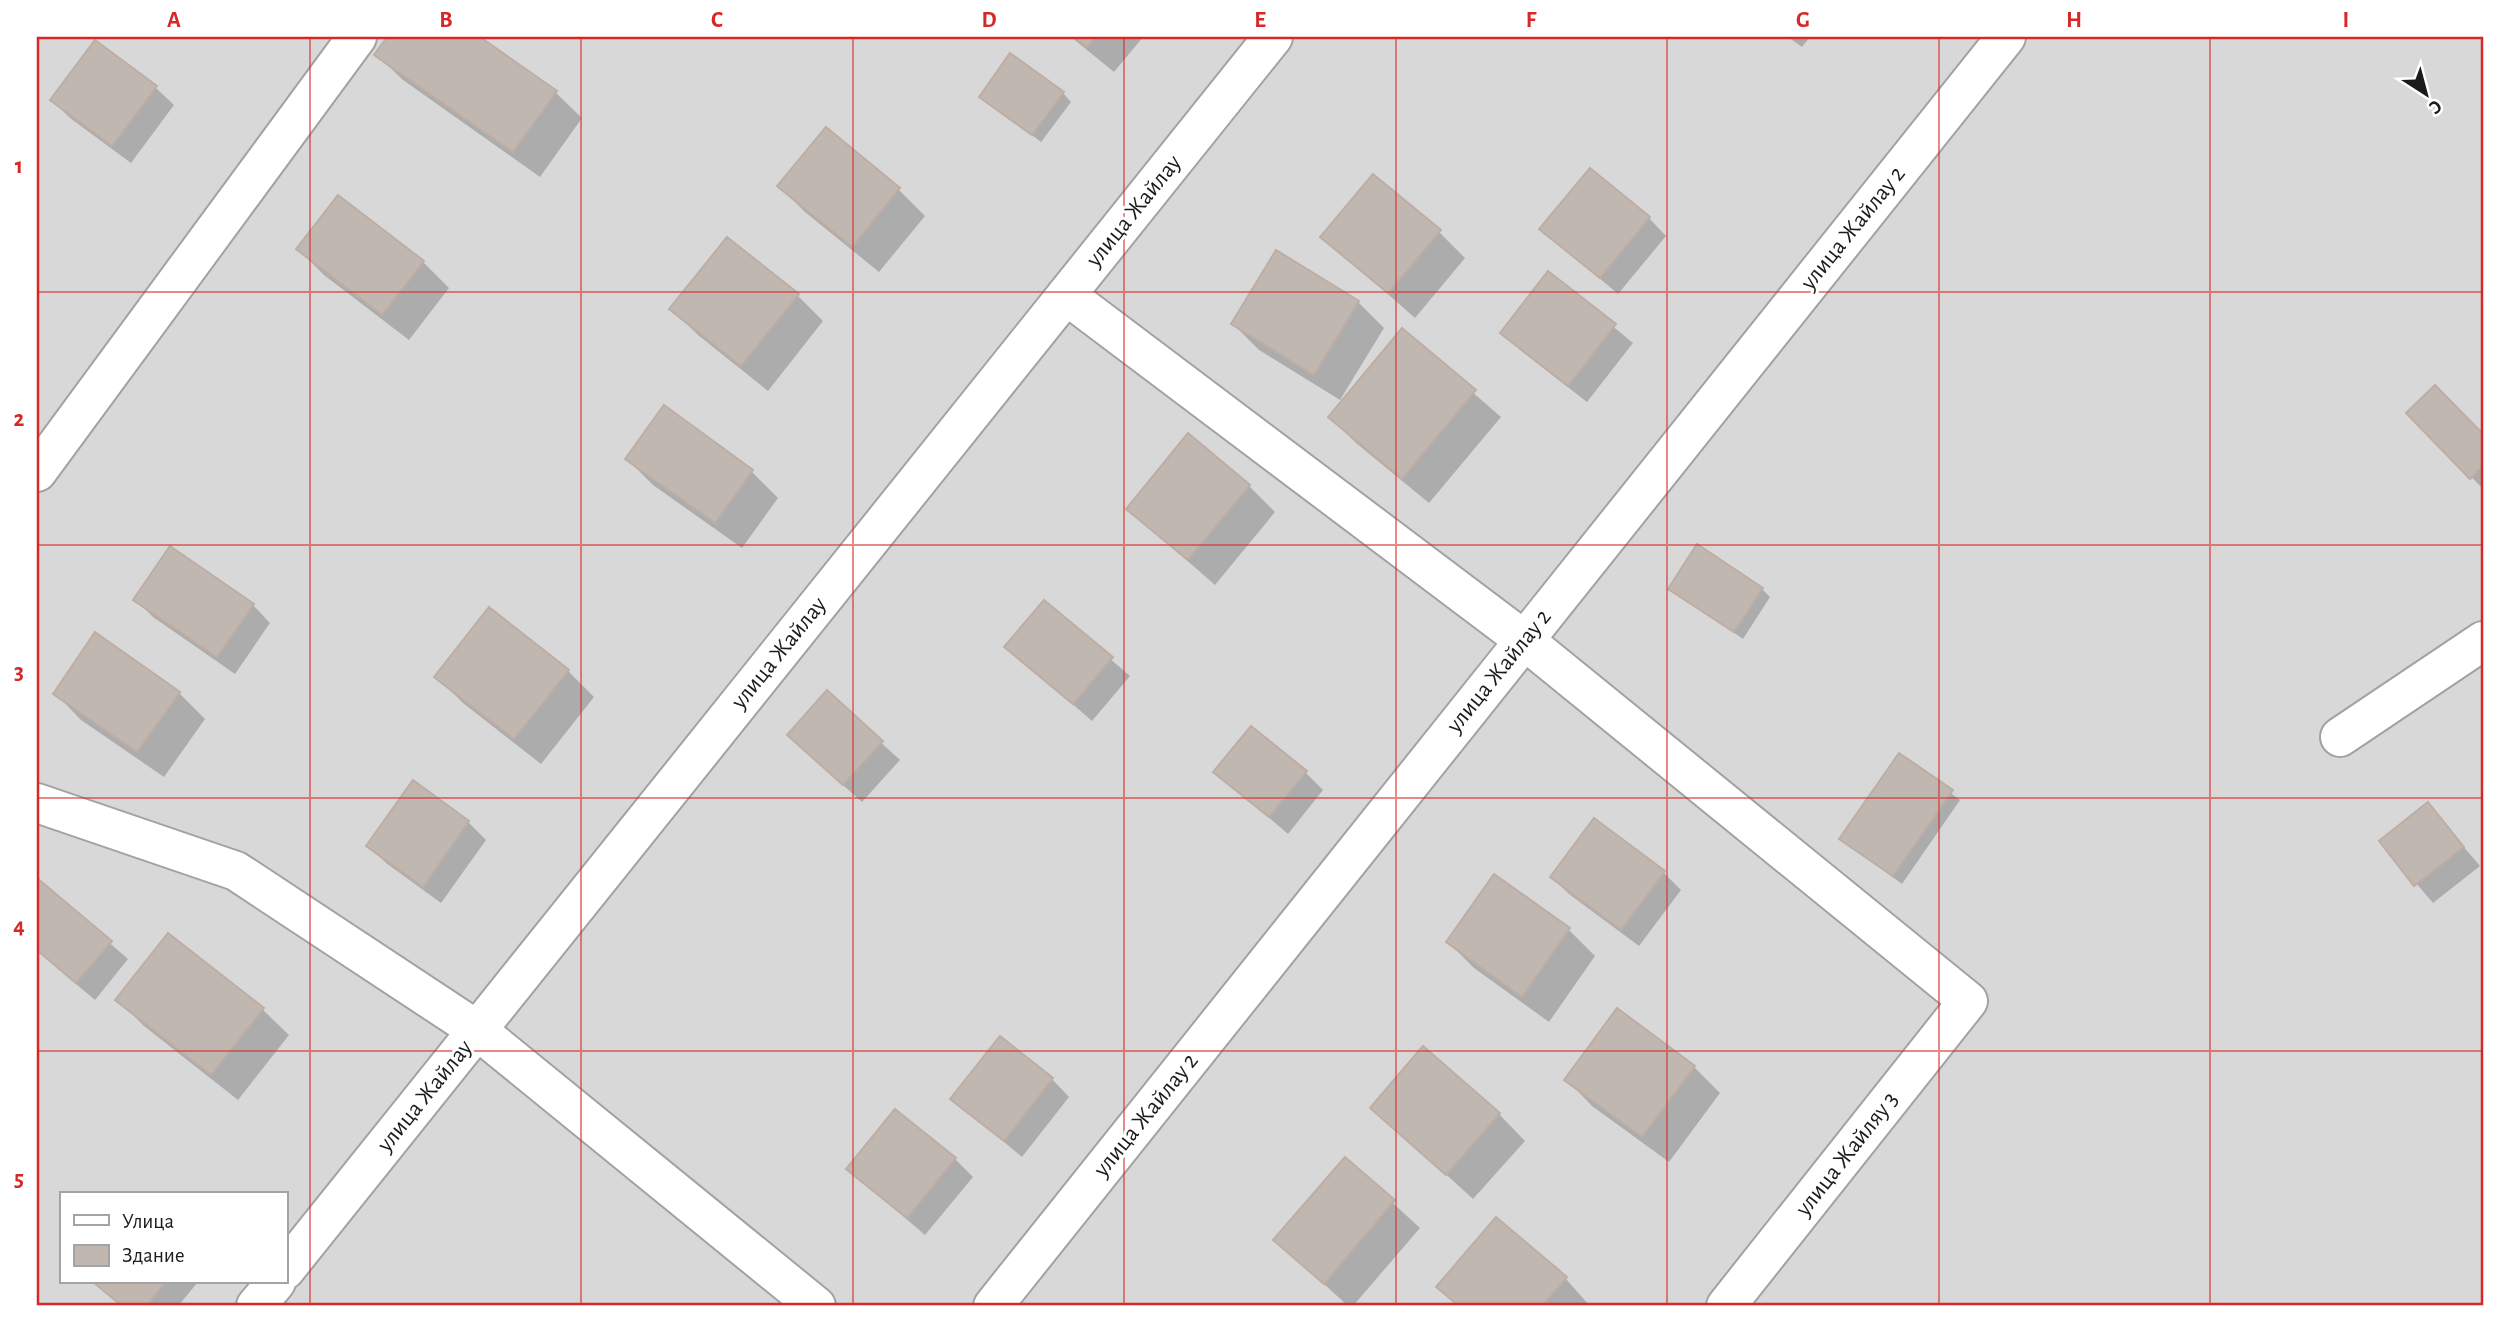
<svg xmlns="http://www.w3.org/2000/svg" width="2520" height="1343" viewBox="0 0 2520 1343" font-family="'Alegreya Sans',sans-serif">
	<style>
		.residential { fill: #d9d8d8; fill-rule: evenodd }
		.shadow { fill: #0003 }
		.building { fill: #c1b7b1; stroke: #bdaea5; stroke-width: 2 }
		.lines { fill: none; stroke-linecap: round; stroke-linejoin: round }
		.minor-casing { stroke: #a2a2a2; stroke-width: 42 }
		.minor { stroke: #fff; stroke-width: 38 }
		.grid { fill: none; stroke: #d62828; stroke-width: 2; stroke-opacity: 0.55 }
		.labels { text-anchor: middle; dominant-baseline: central; stroke-width: 6; stroke-linejoin: round; paint-order: stroke }
		.street-label { font-size: 24px; fill: #1b1b1b; stroke: #fff }
		.neatline { fill: none; stroke: #d62828; stroke-width: 2.5 }
		.grid-label { font-size: 23px; text-anchor: middle; font-weight: bold; fill: #d62828 }
	</style>
	<rect width="100%" height="100%" fill="#ece8e1"/>
	<path class="residential" d="M37 37H2483V1306H37ZM61 1194H285V1282H61Z"/>
	<path class="shadow" d="M389 37H477L555 92 582 118 540 177 403 80 376 54Z
		M1071 37H1143L1114 72Z
		M1788 37H1810L1802 47Z
		M96 43 156 88 174 105 131 163 70 118 52 100Z
		M1063 93 1071 102 1041 142 988 101Z
		M826 129 899 190 925 216 879 272 805 212 779 186Z
		M1649 218 1666 236 1618 294 1542 229Z
		M1439 232 1465 258 1415 318 1323 237Z
		M298 249 423 262 449 288 409 340 324 275Z
		M1548 273 1633 343 1587 402 1520 350 1502 333Z
		M797 295 823 321 768 391 698 335 672 309Z
		M1358 302 1384 328 1340 400 1259 350 1233 324Z
		M1402 331 1501 417 1429 503 1356 443 1330 417Z
		M2435 387 2483 436V489L2409 413Z
		M664 408 752 472 778 498 742 548 653 485 627 459Z
		M1249 486 1275 512 1215 585 1128 509Z
		M1670 588 1762 589 1770 597 1743 639Z
		M135 599 253 605 270 623 235 674 153 617Z
		M1044 602 1130 676 1092 721 1007 647Z
		M489 610 568 671 594 697 541 764 463 703 437 677Z
		M55 693H179L205 719 164 777 81 720Z
		M827 693 900 760 862 802 807 753Z
		M1900 755 1960 800 1902 884 1841 839Z
		M1216 772H1305L1323 790 1288 834Z
		M413 783 468 822 486 840 441 903 386 863 368 845Z
		M2428 805 2480 866 2433 903 2381 842Z
		M1663 872 1681 890 1639 946 1569 894 1552 877Z
		M1494 877 1569 930 1595 956 1549 1022 1474 968 1448 942Z
		M37 880 128 959 95 1000 37 951Z
		M118 1000 262 1009 289 1035 238 1100 144 1026Z
		M1694 1067 1720 1093 1669 1162 1592 1106 1566 1079Z
		M1052 1079 1069 1097 1022 1157 953 1099Z
		M1372 1107 1499 1114 1525 1141 1473 1199Z
		M955 1159 973 1177 925 1235 848 1169Z
		M1345 1159 1420 1228 1353 1306H1348L1276 1240Z
		M1496 1220 1566 1279 1590 1306H1458L1439 1287Z
		M95 1282H198L178 1306H121Z"/>
	<path class="building" d="M387 37H480L557 91 513 152 374 55Z
		M1074 37H1095L1087 47Z
		M95 40 157 86 112 146 50 100Z
		M1010 53 1064 92 1032 135 979 97Z
		M826 127 900 188 852 247 777 186Z
		M1590 168 1650 217 1600 278 1539 229Z
		M1373 174 1441 230 1388 293 1320 237Z
		M338 195 424 261 382 315 296 249Z
		M727 237 799 294 741 366 669 309Z
		M1276 250 1359 301 1314 375 1231 324Z
		M1548 271 1616 324 1568 386 1500 333Z
		M1402 328 1476 390 1402 479 1328 417Z
		M2435 385 2483 434V466L2470 479 2406 413Z
		M664 405 753 470 715 523 625 459Z
		M1188 433 1250 485 1188 560 1126 509Z
		M1697 544 1763 588 1734 632 1668 589Z
		M170 546 254 604 217 657 133 600Z
		M1044 600 1113 657 1073 704 1004 647Z
		M489 607 569 670 514 739 434 677Z
		M95 632 180 692 137 752 53 694Z
		M827 690 883 741 843 785 787 735Z
		M1251 726 1307 771 1269 817 1213 772Z
		M1899 753 1953 790 1893 876 1839 839Z
		M413 780 469 821 423 887 366 846Z
		M2428 802 2464 847 2414 886 2379 841Z
		M1594 818 1665 871 1621 930 1550 877Z
		M1494 874 1570 928 1522 997 1446 942Z
		M37 878 112 941 76 983 37 950Z
		M168 933 264 1008 211 1075 115 1000Z
		M1617 1008 1695 1066 1642 1137 1564 1080Z
		M1000 1036 1053 1078 1004 1141 950 1099Z
		M1423 1046 1500 1113 1446 1175 1370 1108Z
		M895 1109 956 1158 907 1218 846 1169Z
		M1345 1157 1395 1200 1324 1284 1273 1240Z
		M1496 1217 1567 1277 1542 1306H1459L1436 1287Z
		M93 1282H166L146 1306H122Z"/>
	<g class="lines">
		<defs>
			<path id="minor" d="M1066 295 1524 640 1968 1001 1726 1306
				M37 472 357 37
				M2340 737 2483 641
				M37 803 236 871 477 1030 816 1306
				M285 1270 1273 37
				M256 1306 276 1282
				M993 1306 2006 37"/>
		</defs>
		<use href="#minor" class="minor-casing"/>
		<use href="#minor" class="minor"/>
	</g>
	<path class="grid" d="M310 37V1306M581 37V1306M853 37V1306M1124 37V1306M1396 37V1306M1667 37V1306M1939 37V1306M2210 37V1306M37 292H2483M37 545H2483M37 798H2483M37 1051H2483"/>
	<g class="labels">
		<g class="street-label">
			<text transform="translate(1134 211) rotate(-51)">улица Жайлау</text>
			<text transform="translate(1853 228) rotate(-51)">улица Жайлау 2</text>
			<text transform="translate(779 653) rotate(-51)">улица Жайлау</text>
			<text transform="translate(1499 671) rotate(-51)">улица Жайлау 2</text>
			<text transform="translate(425 1096) rotate(-51)">улица Жайлау</text>
			<text transform="translate(1146 1115) rotate(-51)">улица Жайлау 2</text>
			<text transform="translate(1847 1154) rotate(-52)">улица Жайляу 3</text>
		</g>
	</g>
	<rect width="2520" height="1343" fill="none" stroke="#ffffff" stroke-width="77"/>
	<rect x="60" y="1192" width="228" height="91" fill="#ffffff" stroke="#a4a4a4" stroke-width="2"/>
	<rect x="74" y="1215" width="35" height="10" fill="#ffffff" stroke="#a4a4a4" stroke-width="2"/>
	<text x="122" y="1228" font-size="21" fill="#1b1b1b">Улица</text>
	<rect x="74" y="1245" width="35" height="21" fill="#c1b7b1" stroke="#a4a4a4" stroke-width="2"/>
	<text x="122" y="1262" font-size="21" fill="#1b1b1b">Здание</text>
	<g transform="translate(2426 94) rotate(144)" stroke="#ffffff" stroke-width="5" paint-order="stroke">
	<path d="M0-5L12 26L0 18L-12 26Z" fill="#1b1b1b"/>
	<text y="-10" font-size="19" font-weight="bold" text-anchor="middle" fill="#1b1b1b">С</text>
	</g>
	<rect x="38" y="38" width="2444" height="1266" class="neatline"/>
	<g class="grid-label">
		<text x="174" y="27">A</text>
		<text x="446" y="27">B</text>
		<text x="717" y="27">C</text>
		<text x="989" y="27">D</text>
		<text x="1260" y="27">E</text>
		<text x="1531" y="27">F</text>
		<text x="1803" y="27">G</text>
		<text x="2074" y="27">H</text>
		<text x="2346" y="27">I</text>
		<text x="19" y="173">1</text>
		<text x="19" y="426">2</text>
		<text x="19" y="679">3</text>
		<text x="19" y="933">4</text>
		<text x="19" y="1186">5</text>
	</g>
</svg>
